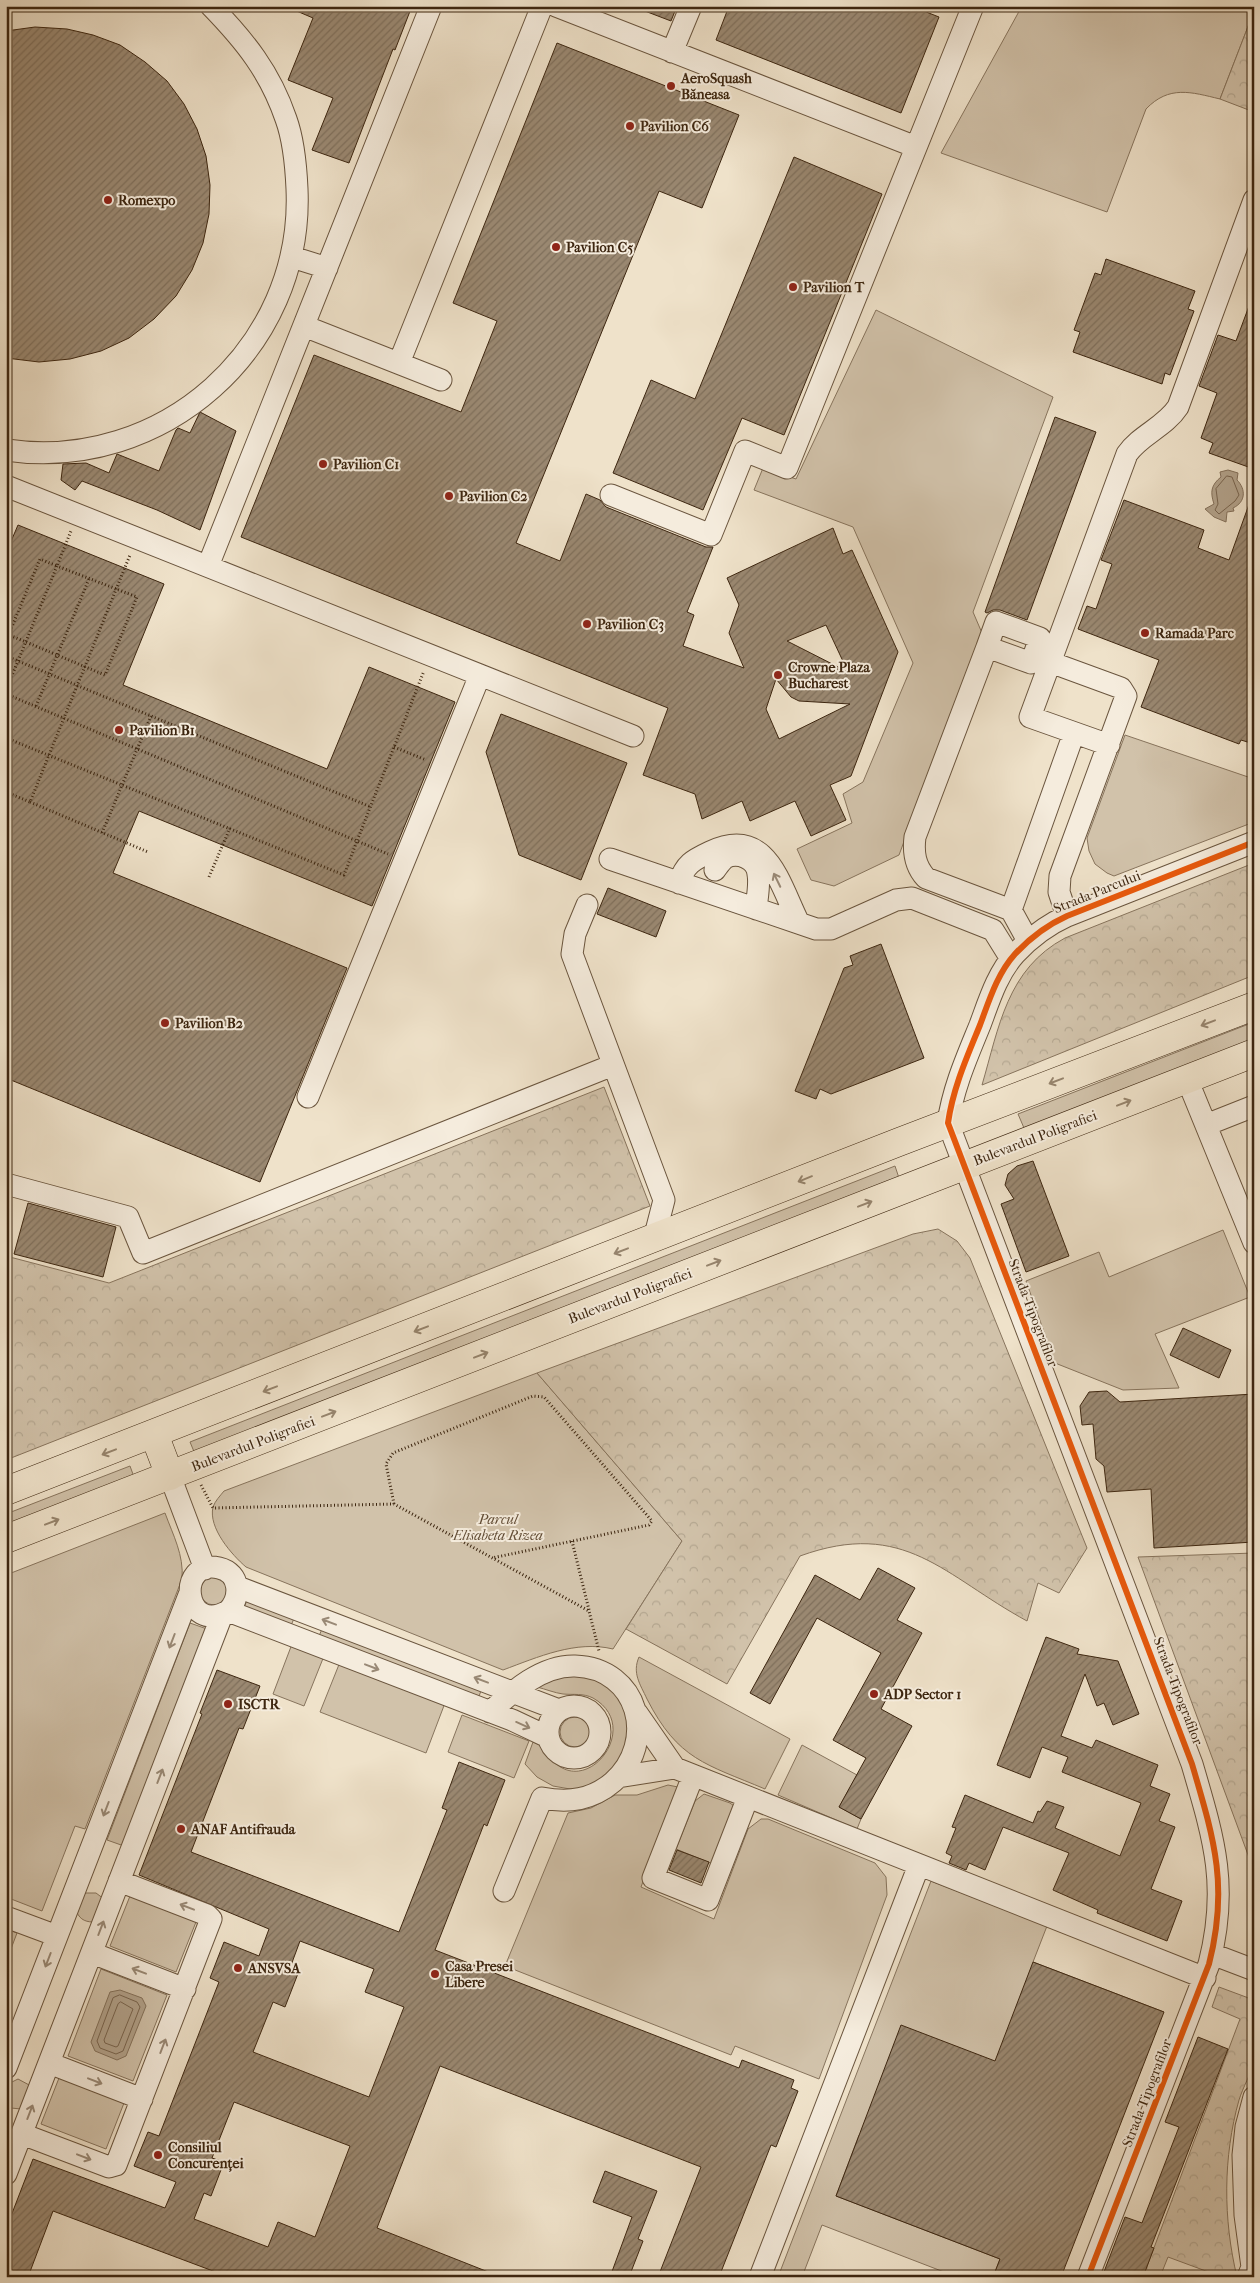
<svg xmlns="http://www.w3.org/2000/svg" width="1260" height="2283" viewBox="0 0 1260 2283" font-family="'IM FELL French Canon',serif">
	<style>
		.green { fill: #d1c2aa; stroke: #87745d }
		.forest { fill: url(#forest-crowns); stroke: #87745d }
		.water { fill: #b2a28b; stroke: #83705a }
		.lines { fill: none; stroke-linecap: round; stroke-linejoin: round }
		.shore { stroke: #78644e; stroke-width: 1 }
		.building { fill: url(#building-hatch); stroke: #3d2610; fill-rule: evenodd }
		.minor-casing { stroke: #6a553e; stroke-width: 23 }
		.major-casing { stroke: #3d2610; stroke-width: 29 }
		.path { stroke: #3d2610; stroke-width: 3; stroke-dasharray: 1 2.5; stroke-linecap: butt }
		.minor { stroke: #f5ecdd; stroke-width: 21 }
		.major { stroke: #efe2ca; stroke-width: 28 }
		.cycleway-casing { stroke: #f5ecdd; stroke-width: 9 }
		.cycleway { stroke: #e8590c; stroke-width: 6 }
		.oneway { stroke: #998976 }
		.oneway2 { stroke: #96846d }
		.poi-dot { fill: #8f2418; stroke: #f5ecdd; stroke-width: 2 }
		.labels { text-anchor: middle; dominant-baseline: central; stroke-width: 4; stroke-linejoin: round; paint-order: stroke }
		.poi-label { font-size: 14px; font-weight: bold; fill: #3d2610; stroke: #f5ecdd; text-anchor: start }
		.street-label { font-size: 14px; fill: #3d2610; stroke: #f5ecdd }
		.park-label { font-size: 14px; font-style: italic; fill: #624d36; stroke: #f5ecdd }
	</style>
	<defs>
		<pattern id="forest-crowns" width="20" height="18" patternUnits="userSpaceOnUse" patternTransform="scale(1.25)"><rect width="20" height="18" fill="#d1c2aa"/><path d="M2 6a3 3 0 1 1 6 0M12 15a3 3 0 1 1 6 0" fill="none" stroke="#b4a791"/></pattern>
		<pattern id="building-hatch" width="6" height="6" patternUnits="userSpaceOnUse" patternTransform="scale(1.25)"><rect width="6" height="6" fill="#9a8871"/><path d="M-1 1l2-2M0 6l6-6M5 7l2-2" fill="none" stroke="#7f6f5b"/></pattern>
	</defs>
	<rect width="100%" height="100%" fill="#efe2ca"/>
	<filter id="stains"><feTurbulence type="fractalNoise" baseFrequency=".004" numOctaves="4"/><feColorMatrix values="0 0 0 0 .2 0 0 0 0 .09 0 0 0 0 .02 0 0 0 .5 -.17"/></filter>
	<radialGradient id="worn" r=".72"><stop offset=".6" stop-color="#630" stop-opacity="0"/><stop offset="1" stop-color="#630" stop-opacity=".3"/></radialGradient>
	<path class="green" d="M1022 6H1254V11L1220 99C1191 92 1169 85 1146 109L1107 212 941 153Z
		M876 310 1053 397 973 612 982 633 899 855 834 886 811 880 797 849 852 823 843 794 863 782 913 663 853 527 754 490 763 468 796 479Z
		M1125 735 1254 779V822L1114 876 1107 873 1095 864 1089 851 1087 838Z
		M1254 1022V1047L1027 1135 1018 1114Z
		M895 1166 899 1178 195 1454 190 1442Z
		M1223 1230 1250 1297 1155 1334 1179 1388 1123 1390 1055 1363 1026 1281 1099 1252 1109 1277Z
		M537 1373 682 1541 613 1649C576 1640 538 1657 503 1670L246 1567C232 1555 208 1528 213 1507 215 1501 220 1496 224 1491Z
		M130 1466 134 1477 6 1526V1514Z
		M165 1513C173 1535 184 1555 182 1579L85 1829 75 1826 42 1911 6 1897V1575Z
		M200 1591a14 14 0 1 1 28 0a14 14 0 1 1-28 0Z
		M248 1598 295 1616 290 1628 243 1610Z
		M190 1623 207 1629 124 1846 107 1840Z
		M323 1627 482 1688 478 1699 318 1638Z
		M292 1644 324 1656 304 1706 273 1694Z
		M639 1657 790 1739 765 1789C706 1764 678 1760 647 1699 640 1684 632 1673 639 1657Z
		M340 1662 445 1703 426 1753 320 1712Z
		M568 1674 598 1679 621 1698 631 1727 617 1769 588 1788 570 1789 553 1786 537 1777 525 1764 533 1742 543 1746C576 1813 648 1729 593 1698 583 1693 574 1695 563 1694 555 1693 545 1689 537 1687Z
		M462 1715 529 1741 514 1778 448 1752Z
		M560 1732a15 15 0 1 1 30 0a15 15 0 1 1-30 0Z
		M802 1745 857 1775 839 1807 861 1819 857 1829 778 1795Z
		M668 1785 678 1787 641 1887 714 1919 748 1829 761 1819H768L875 1863 886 1877 887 1895 819 2079 735 2046 731 2055 505 1966 568 1813 591 1808 615 1795H637Z
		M704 1794 730 1803 734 1806 715 1865 676 1849 695 1801Z
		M931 1881 1047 1926 1033 1962 1164 2012 918 2158 859 2135 836 2196 1000 2259 993 2277H957L822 2225 802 2277H778Z
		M86 1893H96L104 1899 93 1922C84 1922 78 1918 76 1909L82 1895Z
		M130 1896 196 1922 176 1972 110 1946Z
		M6 1929 17 1933 6 1962Z
		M101 1969 167 1995 133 2081 68 2056Z
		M59 2078 124 2103 106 2149 41 2124Z
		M18 2079 31 2086 21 2109 11 2108 6 2103V2085Z"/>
	<path class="forest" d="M1254 11V112L1220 99Z
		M1254 863V975L982 1085C999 1027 1007 969 1065 938Z
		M604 1087 650 1206 6 1460V1256L109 1283Z
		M938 1229 957 1241 970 1258 1087 1548 1059 1593 1038 1583 1027 1621C944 1576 905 1518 800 1556L727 1684 626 1629 682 1541 537 1373 913 1234Z
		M1254 1553V1871L1138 1557Z
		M1219 1987 1254 2000C1254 2019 1257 2042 1254 2061 1251 2074 1243 2087 1239 2100 1223 2157 1223 2219 1237 2277H1222L1168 2257 1160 2277H1143L1240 2019 1212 2007Z"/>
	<path class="water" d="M1228 470 1238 473 1237 480C1246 489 1246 502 1233 508L1234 511 1227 512 1226 522 1214 517 1205 509 1214 504C1210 492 1211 485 1221 477L1220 472Z
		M120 1990 142 1998 146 2006 126 2056 117 2060 95 2051 91 2042 110 1992Z"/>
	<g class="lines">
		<path class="shore" d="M1227 476 1232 477 1239 495 1235 501 1219 514 1215 510 1218 504 1216 489Z
			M120 1995 137 2002 140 2007 123 2051 116 2054 100 2048 97 2041 113 1998Z
			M121 2002 133 2009 118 2046 116 2047 105 2043 104 2040 118 2004Z"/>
	</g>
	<path class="building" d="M285 6H412L395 50 393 49 349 163 312 150 333 98 288 80 313 18Z
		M637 6H677L671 21 637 8Z
		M729 6H911L939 17 901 113 716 40Z
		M35 27 67 29 93 35 120 45 145 62 167 81 184 104 197 129 206 156 210 185 209 214 203 243 192 270 176 296 154 319 129 338 101 351 70 359 39 362 6 358V31Z
		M557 43 739 115 702 208 659 191 516 543 560 561 586 494 600 500 606 507 706 547H713L687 612 694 615 683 646 744 668 729 633 739 605 727 578 833 528 843 554 852 550 898 652 851 776 830 785 846 820 811 836 795 801 750 821 742 801 702 819 695 794 643 775 668 708 241 537 314 355 461 412 497 321 453 303ZM826 625 848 672 787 641ZM776 679 791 697 799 701 850 704 779 739 766 709Z
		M794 157 882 194 784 435 742 418 703 510 613 473 651 380 695 399Z
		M1106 259 1195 291 1188 309 1194 311 1170 375 1165 373 1162 384 1073 352 1080 332 1074 330 1095 273 1101 275Z
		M1252 298H1254V469L1209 453 1213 443 1201 438 1217 393 1199 386 1218 335 1236 341Z
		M200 412 236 431 200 530 157 510 82 481 75 490 61 480 63 464 86 463 109 473 117 454 159 471 176 430 178 428 190 433Z
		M1055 417 1096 432 1027 620 1000 610H993L987 613 985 612Z
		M1252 496H1254V744L1241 740 1239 744 1141 707 1159 660 1078 629 1087 606 1096 609 1112 564 1101 560 1124 500 1204 530 1198 548 1229 560Z
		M18 525 164 584 123 685 327 769 369 667 455 702 372 906 139 811 113 873 347 968 260 1182 6 1078V553Z
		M501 714 627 763 581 880 519 855 486 752Z
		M608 888 666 911 656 937 597 914Z
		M881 944 924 1058 831 1094 820 1089 816 1099 795 1091 844 968 853 965 850 956Z
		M1033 1161 1069 1256 1026 1272 1001 1204 1014 1199 1005 1185 1008 1174 1017 1166Z
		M28 1203 116 1227 103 1277 14 1254Z
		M1183 1328 1231 1350 1219 1378 1170 1355Z
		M1107 1391 1120 1402 1254 1394V1542L1154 1548 1151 1489 1107 1492 1104 1466 1096 1459 1093 1424 1082 1425 1080 1406 1089 1392Z
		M878 1568 915 1588 897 1620 922 1633 881 1709 912 1726 861 1819 839 1807 866 1758 833 1740 881 1653 817 1618 770 1704 750 1693 815 1575 860 1600Z
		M1046 1637 1079 1649 1077 1654 1118 1661 1139 1714 1113 1725 1104 1703 1097 1706 1085 1674 1061 1736 1092 1748 1096 1740 1158 1765 1150 1786 1170 1794 1159 1821 1175 1827 1151 1889 1182 1901 1167 1941 1097 1913 1098 1910 1053 1890 1069 1853 1003 1827 985 1870 969 1863 966 1870 949 1863 952 1856 946 1853 956 1828 952 1827 965 1795 1033 1823 1038 1811 1040 1812 1047 1801 1064 1807 1055 1828 1120 1856 1141 1803 1062 1772 1068 1757 1042 1747 1030 1778 997 1765Z
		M217 1670 260 1686 243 1729 239 1728 191 1852 399 1932 447 1810 442 1808 459 1762 505 1780 487 1826 484 1824 435 1950 739 2068 742 2060 794 2080 791 2088 798 2091 776 2147 771 2145 719 2277H658L701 2167 440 2066 377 2228 501 2277H229L53 2211 28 2277H6V2229L33 2159 165 2208 176 2182 134 2166 148 2132 159 2136 219 1982 210 1978 224 1942 259 1956 269 1929 139 1875 202 1714 200 1713ZM300 1941 374 1969 365 1992 404 2007 369 2097 253 2052 273 2002 285 2007 299 1971 290 1968ZM234 2102 350 2146 315 2237 278 2222 268 2247 194 2219 204 2193 211 2196 224 2162 212 2158Z
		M677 1850 709 1862 701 1883 669 1870Z
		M1033 1962 1164 2012 1061 2277H993L1000 2259 836 2196 901 2025 995 2061Z
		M1198 2037 1228 2049 1151 2247 1154 2248 1143 2277H1102L1125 2217 1142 2223 1179 2127 1165 2122Z
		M605 2171 657 2191 638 2239 643 2241 629 2277H610L632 2217 593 2202Z"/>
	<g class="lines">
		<defs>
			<path id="minor" d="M556 6 916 147
				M672 52 691 6
				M292 257 327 268
				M304 326 441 380
				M399 363 542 6
				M6 450C162 473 304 348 297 189 296 166 294 141 286 119 270 72 245 41 211 6
				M6 486 633 736
				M611 495 711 535 745 451 787 468 973 6
				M208 566 431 6
				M987 647 996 622 1040 638 1031 663 987 647 915 837C913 853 915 866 926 878L1011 910 1028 941
				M1050 662 1121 688 1126 696 1060 876 1059 892 1067 916
				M1109 745 1030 717 1127 454C1140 435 1165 427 1178 407L1254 200
				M610 859 816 929H831L896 900 912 898 993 930 1011 959
				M715 870C718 866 721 861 725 858 738 851 757 859 758 874 760 885 757 898 756 909
				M679 883C685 864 693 860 710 852 767 825 779 883 799 923
				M587 905 575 934 572 954 664 1200 654 1239
				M1011 910 1074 733
				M1187 1079 1254 1243
				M308 1097 480 675
				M1206 1125 1254 1106
				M6 1184 128 1217 143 1253 613 1065
				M170 1476 205 1569
				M238 1587 559 1710
				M228 1611C241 1598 241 1573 219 1568 176 1558 183 1636 228 1611L512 1720 548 1737
				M548 1732a26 26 0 1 1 52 0a26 26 0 1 1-52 0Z
				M490 1712C513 1691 542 1665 575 1666 639 1668 658 1742 613 1782 592 1800 569 1803 542 1798L504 1891
				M637 1713 675 1768
				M693 1776 653 1878 708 1900 748 1797
				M618 1777 675 1768 1205 1978
				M6 1917 57 1936
				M92 1953 185 1989
				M1212 1954 1254 1970
				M49 2063 142 2099
				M6 2068 189 1595
				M22 2134 109 2167 116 2165 211 1919 207 1915 119 1881
				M6 2174 222 1615
				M760 2277 919 1865
				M1088 2277 1209 1964C1229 1886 1214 1839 1192 1764L948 1123C953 1088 967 1057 980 1025 989 1001 997 974 1015 954 1030 938 1047 925 1067 916L1254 842
				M1248 2277 1252 2267 1245 2215 1243 2155 1246 2127 1254 2097"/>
			<path id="major" d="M154 1434 170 1476
				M6 1491 899 1142 1254 1006
				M6 1539 1254 1053"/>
		</defs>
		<use href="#minor" class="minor-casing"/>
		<use href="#major" class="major-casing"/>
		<path class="path" d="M6 641 40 559 57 566 71 531
			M6 656 371 807
			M6 690 57 566 137 597 105 675C73 662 41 648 9 635
			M6 694 357 841 424 671
			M36 706 89 579
			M6 738 344 875 357 841 388 854
			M394 747 426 760
			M6 792 30 802 130 555
			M30 802 148 852
			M102 833 151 716
			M209 877 230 828
			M201 1485 213 1508 394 1504 589 1611 599 1651
			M394 1504 386 1464 393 1453 533 1396 544 1397 652 1521 649 1525 492 1558
			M572 1541 589 1610"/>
		<use href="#minor" class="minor"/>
		<use href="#major" class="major"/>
		<defs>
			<path id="cycleway" d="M1088 2277 1209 1964C1229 1886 1214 1839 1192 1764L948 1123C953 1088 967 1057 980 1025 989 1001 997 974 1015 954 1030 938 1047 925 1067 916L1254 842"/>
		</defs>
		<use href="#cycleway" class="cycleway-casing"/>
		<use href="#cycleway" class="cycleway"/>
	</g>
	<defs><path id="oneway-shaft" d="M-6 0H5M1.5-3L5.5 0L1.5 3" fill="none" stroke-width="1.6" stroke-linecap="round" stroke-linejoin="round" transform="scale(1.25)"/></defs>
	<g class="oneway">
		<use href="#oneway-shaft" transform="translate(777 880) rotate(-116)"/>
		<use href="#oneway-shaft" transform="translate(329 1622) rotate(-159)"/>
		<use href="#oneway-shaft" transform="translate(172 1641) rotate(111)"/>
		<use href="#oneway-shaft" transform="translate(372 1667) rotate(21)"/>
		<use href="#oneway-shaft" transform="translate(481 1680) rotate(-159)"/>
		<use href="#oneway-shaft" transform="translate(523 1725) rotate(24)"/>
		<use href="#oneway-shaft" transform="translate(160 1776) rotate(-69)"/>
		<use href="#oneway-shaft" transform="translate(106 1809) rotate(111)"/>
		<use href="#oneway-shaft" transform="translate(187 1907) rotate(-159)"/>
		<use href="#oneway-shaft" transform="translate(101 1928) rotate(-69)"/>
		<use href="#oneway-shaft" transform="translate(48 1960) rotate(111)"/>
		<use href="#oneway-shaft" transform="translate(139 1971) rotate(-159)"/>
		<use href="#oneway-shaft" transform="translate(163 2046) rotate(-69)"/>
		<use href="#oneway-shaft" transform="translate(95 2081) rotate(21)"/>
		<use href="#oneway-shaft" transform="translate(30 2112) rotate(-69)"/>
		<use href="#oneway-shaft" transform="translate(84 2157) rotate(21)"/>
	</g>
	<g class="oneway2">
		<use href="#oneway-shaft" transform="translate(1208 1023) rotate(159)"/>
		<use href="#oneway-shaft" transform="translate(1056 1081) rotate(159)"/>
		<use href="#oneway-shaft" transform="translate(1124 1103) rotate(-21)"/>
		<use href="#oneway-shaft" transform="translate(805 1179) rotate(158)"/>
		<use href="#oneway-shaft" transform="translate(865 1204) rotate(-21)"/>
		<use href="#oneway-shaft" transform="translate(621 1251) rotate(159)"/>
		<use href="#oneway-shaft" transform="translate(714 1263) rotate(-21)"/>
		<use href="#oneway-shaft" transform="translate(421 1329) rotate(159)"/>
		<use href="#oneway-shaft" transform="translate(481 1355) rotate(-21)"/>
		<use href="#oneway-shaft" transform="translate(270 1389) rotate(159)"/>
		<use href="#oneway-shaft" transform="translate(329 1414) rotate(-21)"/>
		<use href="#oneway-shaft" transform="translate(109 1452) rotate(159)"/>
		<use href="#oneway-shaft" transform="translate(52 1522) rotate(-21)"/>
	</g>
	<g class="poi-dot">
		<circle cx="671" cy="86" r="5"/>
		<circle cx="630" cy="126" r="5"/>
		<circle cx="108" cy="200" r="5"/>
		<circle cx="556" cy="247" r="5"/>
		<circle cx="793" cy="287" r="5"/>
		<circle cx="323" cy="464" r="5"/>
		<circle cx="449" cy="496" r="5"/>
		<circle cx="587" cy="624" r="5"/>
		<circle cx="1145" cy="633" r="5"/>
		<circle cx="778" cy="675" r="5"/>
		<circle cx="119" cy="730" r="5"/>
		<circle cx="165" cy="1023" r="5"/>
		<circle cx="874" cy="1694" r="5"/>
		<circle cx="228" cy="1704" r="5"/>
		<circle cx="181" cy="1829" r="5"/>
		<circle cx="238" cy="1968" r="5"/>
		<circle cx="435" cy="1974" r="5"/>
		<circle cx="158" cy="2155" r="5"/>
	</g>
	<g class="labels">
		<g class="poi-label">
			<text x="681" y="78">AeroSquash<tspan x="681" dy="16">Băneasa</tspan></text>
			<text x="640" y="126">Pavilion C6</text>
			<text x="118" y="200">Romexpo</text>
			<text x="566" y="247">Pavilion C5</text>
			<text x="803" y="287">Pavilion T</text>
			<text x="333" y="464">Pavilion C1</text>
			<text x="459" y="496">Pavilion C2</text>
			<text x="597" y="624">Pavilion C3</text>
			<text x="1155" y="633">Ramada Parc</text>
			<text x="788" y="667">Crowne Plaza<tspan x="788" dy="16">Bucharest</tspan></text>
			<text x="129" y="730">Pavilion B1</text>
			<text x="175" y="1023">Pavilion B2</text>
			<text x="884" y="1694">ADP Sector 1</text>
			<text x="238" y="1704">ISCTR</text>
			<text x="191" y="1829">ANAF Antifrauda</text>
			<text x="445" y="1966">Casa Presei<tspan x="445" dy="16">Libere</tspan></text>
			<text x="248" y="1968">ANSVSA</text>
			<text x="168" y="2147">Consiliul<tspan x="168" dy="16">Concurenței</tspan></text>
		</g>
		<g class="street-label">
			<text transform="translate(1097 892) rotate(-22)">Strada Parcului</text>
			<text transform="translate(1035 1138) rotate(-21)">Bulevardul Poligrafiei</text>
			<text transform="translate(630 1296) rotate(-21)">Bulevardul Poligrafiei</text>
			<text transform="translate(1033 1313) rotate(69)">Strada Tipografilor</text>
			<text transform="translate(253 1444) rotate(-21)">Bulevardul Poligrafiei</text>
			<text transform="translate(1178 1691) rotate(69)">Strada Tipografilor</text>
			<text transform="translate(1147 2093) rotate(-69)">Strada Tipografilor</text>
		</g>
		<g class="park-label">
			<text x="498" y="1519">Parcul<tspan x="498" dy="16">Elisabeta Rizea</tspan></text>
		</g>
	</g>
	<rect width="1260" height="2283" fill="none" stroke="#efe2ca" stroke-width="25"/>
	<rect x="8" y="8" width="1245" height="2268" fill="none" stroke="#3d2610" stroke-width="2.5"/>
	<rect x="12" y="12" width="1235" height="2258" fill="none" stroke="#3d2610"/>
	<rect width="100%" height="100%" filter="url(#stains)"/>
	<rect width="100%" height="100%" fill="url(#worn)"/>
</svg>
